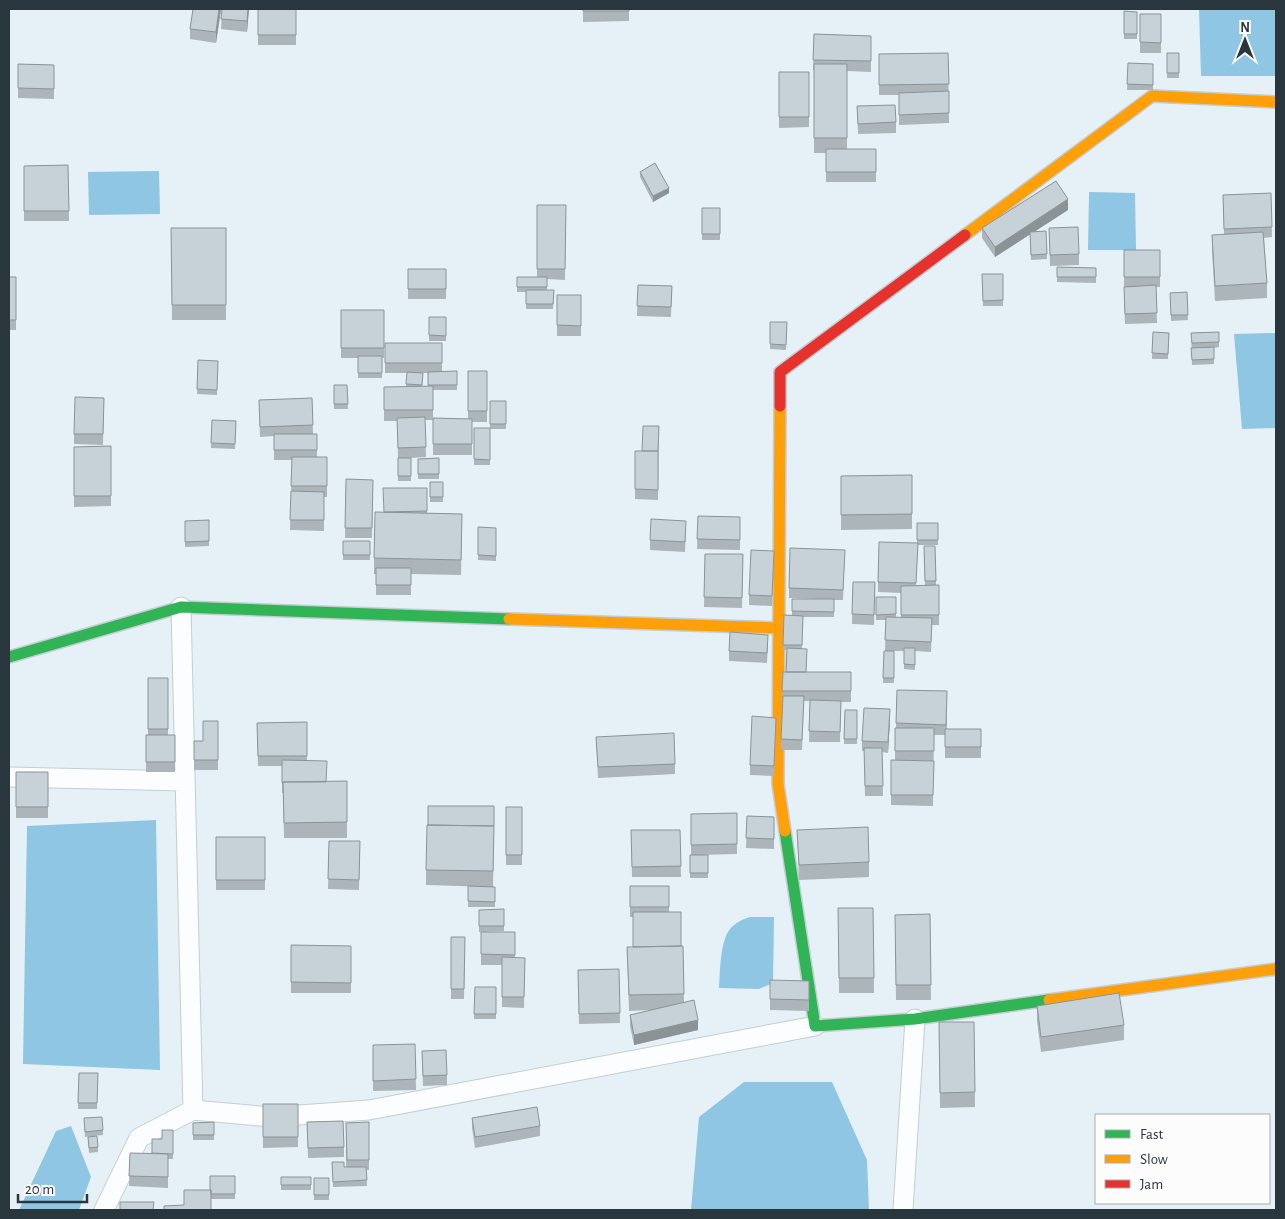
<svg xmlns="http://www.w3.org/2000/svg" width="1285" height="1219" viewBox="0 0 1285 1219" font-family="'Alegreya Sans',sans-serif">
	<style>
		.water { fill: #8ec6e3 }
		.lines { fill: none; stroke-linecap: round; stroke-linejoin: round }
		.street-casing { stroke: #c3ced3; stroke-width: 21 }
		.fast-casing { stroke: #c3ced3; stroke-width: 14 }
		.slow-casing { stroke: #c3ced3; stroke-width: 14 }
		.jam-casing { stroke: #c3ced3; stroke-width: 14 }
		.street { stroke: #fbfdfe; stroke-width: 19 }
		.fast { stroke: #30b455; stroke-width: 11 }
		.slow { stroke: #ff9f0a; stroke-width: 11 }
		.jam { stroke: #e5322d; stroke-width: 11 }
		.wall { fill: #abb5ba; fill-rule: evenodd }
		.shaded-wall { fill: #8b9397 }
		.building { fill: #c7d2d8; stroke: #8b9397 }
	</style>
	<rect width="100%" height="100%" fill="#e6f1f7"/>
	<path class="water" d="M1199 9H1276V76H1201Z
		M159 171 160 214 89 215 88 172Z
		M1089 192 1135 193 1136 250H1088Z
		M1276 333V428L1242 429 1234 334Z
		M156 820 160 1070 23 1064 27 826Z
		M750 917H774L773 983 759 989 719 988C720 973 720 941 730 929 735 923 743 919 750 917Z
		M744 1082H832L867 1160 869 1210H691L699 1117Z
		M71 1126 91 1177 79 1210H19L56 1131Z"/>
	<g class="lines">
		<defs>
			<path id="street" d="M9 777 185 781
				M193 1110 271 1117 369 1110 815 1026
				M104 1210 139 1138 193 1110 181 607
				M903 1210 915 1019"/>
			<path id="fast" d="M9 657 181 607 509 619
				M785 831 815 1026 915 1019 1049 1000"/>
			<path id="slow" d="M965 235 1152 96 1276 102
				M780 406 778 784 785 831
				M509 619 779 628
				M1049 1000 1276 969"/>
			<path id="jam" d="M780 406V372L965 235"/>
		</defs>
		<use href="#street" class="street-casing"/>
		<use href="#fast" class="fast-casing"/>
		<use href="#slow" class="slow-casing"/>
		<use href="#jam" class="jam-casing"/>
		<use href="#street" class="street"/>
		<use href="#fast" class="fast"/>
		<use href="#slow" class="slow"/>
		<use href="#jam" class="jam"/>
	</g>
	<path class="wall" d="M193 9H221L216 43 190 39V29Z
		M222 9H249L247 32 221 29Z
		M258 9H296V45H258Z
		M583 9H629V21L583 22Z
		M1124 11 1137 12V39H1124Z
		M1140 14H1161V53H1140Z
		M814 34 871 36V72L847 71V149H876V182H826V153H814V70H813Z
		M948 53 949 123 899 125V95H879V54Z
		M1167 53H1179V78H1167Z
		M1128 63 1153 64V90H1127Z
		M18 64 54 65V99L18 98Z
		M779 72H809V127L779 128Z
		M857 106 896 122V133L858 134Z
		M68 165 69 221H24V166Z
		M640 172 669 193 653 202 640 177Z
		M1271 193 1272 237 1264 238 1267 283V298L1215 301 1212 250V235L1224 234 1223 195Z
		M537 205H566L565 280 547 279V290H554L553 309H526V292H517V287L537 277Z
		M702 208H720V240H702Z
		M1068 210 1034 232 1046 231 1047 259 1031 260 1030 234 995 257 982 238V228Z
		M171 228H226V320H172Z
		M1049 228 1079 254V265L1050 266Z
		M1124 250H1160V287H1156L1157 323 1125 324 1124 297Z
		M1057 267 1096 268V283L1057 282Z
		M408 269H446V299H408Z
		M982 274 1003 300V306H983Z
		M9 277H16V330H9Z
		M638 285 672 286 671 317 637 316Z
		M1187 292 1188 320 1171 321 1170 293Z
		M557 295H581V336H557Z
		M341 310H384V358H382V378H358V358H341Z
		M446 317V341H429V335Z
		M787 322 786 350 770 349V344Z
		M1153 332 1169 333 1168 359H1152Z
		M1219 332V347L1214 348V364L1192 365 1191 333Z
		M385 343H442V372L457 371V390H433V418L468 419V371H487V422H472V455H433V420H425L426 457 411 458V481H398V458L397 421H384V387H406L407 373H385ZM423 373H428V386H422Z
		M198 360 218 361 217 395 197 394Z
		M334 385H347L348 409H334Z
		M104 398 103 445 74 444V434Z
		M312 398 313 434H317V457H327V497H324V531L290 530 292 460H274V436L260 437 259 400Z
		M490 401H506V429H490V465H474V459L490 428Z
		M212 420 236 421 235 449 211 448Z
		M659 426 658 500 635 499V451H642Z
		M111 446V506L74 507V447Z
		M439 458V479H418V459Z
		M912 475V529L841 530V476Z
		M346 479 373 480 372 538H345Z
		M430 482H443V502H430Z
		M427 488V513L462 514 461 575 411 574V595H376V574H374V558L384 512Z
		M698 516 740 517V550L697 549Z
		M209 520V546L185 547V521Z
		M917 523H938V545H918L916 585H925L924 546H935L936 585H939V625H932L931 652 915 651V670L904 669V651H885L886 620H876V597H896V617H901V593L878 592V582L917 543Z
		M478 527 496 528V561L478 560Z
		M686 531 685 552 650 550V540Z
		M343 541H370V560H343Z
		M845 550 843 600H834V617H803L802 649 806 672H851V702H841L840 742H809L810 701H804L802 750H781L783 672H786L787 650H783L784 615H792V599H817L789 598V588Z
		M705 554H743L742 608 704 607Z
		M774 561 772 606 749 605V595Z
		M853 582H875L874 625 852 624Z
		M768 645 767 663 729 661V651Z
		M884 651H894V683H883Z
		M148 678H168V735H175V772H146V735H148Z
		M897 690 947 691V729H981V758H945V735H934L933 806 891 805V760H895V728H896Z
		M845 710H857V744H844Z
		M890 719 888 753 882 752 883 796H865L864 751H862V741Z
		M218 721V770H194V741H203Z
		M307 722V760L326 782 347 781V838H284L283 793H282V766H258L257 723Z
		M776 728 774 776 750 775V765Z
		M596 737 675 764V774L598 778Z
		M16 772H48V818H16Z
		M506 807H522V865H506Z
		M737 813V854L699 855H708V878H690V855H691V814Z
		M747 816 774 817V849L746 848Z
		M494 826V841L493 887 426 885V870Z
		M631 830H680L681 877H632Z
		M797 830 869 862V877L799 880Z
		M216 837H265V890H216Z
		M329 841H360L359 890 328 889Z
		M468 886 495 887V907H468Z
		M630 886H669V912L681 946H683L684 1002 698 1030 634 1045 630 1026V1015L652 1010 629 1011 627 947H633V917H630Z
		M838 908H873L874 993H839Z
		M479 910 504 926V931L479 932Z
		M930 914 931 1000H896L895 915Z
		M481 932H515V958H525L524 1008 502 1007V965H481Z
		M451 937H465L464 999H451Z
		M291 945 351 946V993H291Z
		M619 969 620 1023 579 1024 578 970Z
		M809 981V1011L770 1010V999Z
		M475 987H496V1019H474Z
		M1037 1006 1124 1025V1040L1041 1052 1037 1021Z
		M939 1022H974L975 1107 940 1108Z
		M415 1044 416 1090 373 1091V1045Z
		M422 1051 447 1075V1085L423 1086Z
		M79 1073H98L97 1109H78Z
		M263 1104H298V1147L263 1148Z
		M84 1118 103 1130V1135L85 1137Z
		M472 1118 540 1126V1136L475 1148 472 1128Z
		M214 1122V1140H193V1123Z
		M307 1122 344 1147V1157L308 1158Z
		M369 1122V1170H366L367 1186 333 1187 332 1162 344 1167H346V1123Z
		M88 1137 98 1147V1152L89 1153Z
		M130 1153 173 1154V1159H168V1188L129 1186Z
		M235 1176V1199H211L210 1190Z
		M281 1177H311V1190H281Z
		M314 1178H329V1200H314Z"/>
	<path class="shaded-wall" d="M219 9H221L216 43V32Z
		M248 9H249L247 32V21Z
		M669 188V193L653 202V196Z
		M1068 199V210L995 257V247Z
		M890 709V719L888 753V742Z
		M698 1020V1030L634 1045V1035Z"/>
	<path class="building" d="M193 9H219L216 32 190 29Z
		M222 9H248L247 21 221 19Z
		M258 9H296V35H258Z
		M583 9H629V11H583Z
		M1124 11 1137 12V34H1124Z
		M1140 14H1161V43L1140 42Z
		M814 34 871 36V61L813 60Z
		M948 53 949 84 879 85V54Z
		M1167 53H1179V73H1167Z
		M1128 63 1153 64V85L1127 84Z
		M18 64 54 65V89L18 88Z
		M814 64H847V138H814Z
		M779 72H809V117H779Z
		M949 91V113L899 115V93Z
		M895 105 896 122 858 124 857 106Z
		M826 149H876V172H826Z
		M655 163 669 188 653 196 640 172Z
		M68 165 69 211H24V166Z
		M1056 181 1068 199 995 247 982 228Z
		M1271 193 1272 227 1224 229 1223 195Z
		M537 205H566L565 269H537Z
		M702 208H720V234H702Z
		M1078 227 1079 254 1050 255 1049 228Z
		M171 228H226V305H172Z
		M1046 231 1047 254 1031 255 1030 232Z
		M1263 232 1267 283 1215 286 1212 235Z
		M1124 250H1160V277H1124Z
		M1057 267 1096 268V277H1057Z
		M408 269H446V289H408Z
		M982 274H1003V300L983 301Z
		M9 277H16V320H9Z
		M517 277H547V287H517Z
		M638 285 672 286 671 307 637 306Z
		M1156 285 1157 313 1125 314 1124 287Z
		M526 290H554L553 304H526Z
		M1187 292 1188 315H1171L1170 293Z
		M557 295H581V326L557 325Z
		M341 310H384V348H341Z
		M429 317H446V336L429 335Z
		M770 322H787L786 345 770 344Z
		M1153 332 1169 333 1168 354 1152 353Z
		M1219 332V342L1192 343 1191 333Z
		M385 343H442V363H385Z
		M1214 347V359L1192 360 1191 348Z
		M358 356H382V373H358Z
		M198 360 218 361 217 390 197 389Z
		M457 371V385H428V372Z
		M468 371H487V411H468Z
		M407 372 423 373 422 385 406 384Z
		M334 385H347L348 404H334Z
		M433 386V410H384V387Z
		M75 397 104 398 103 434H74Z
		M312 398 313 425 260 427 259 400Z
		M490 401H506V424H490Z
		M425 417 426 447 398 448 397 418Z
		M433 418 472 419V444H433Z
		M212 420 236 421 235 444 211 443Z
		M643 426H659L658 451H642Z
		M474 428H490V460L474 459Z
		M274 434H317V450H274Z
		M111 446V496H74V447Z
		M635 451H658V490L635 489Z
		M292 457H327V486H291Z
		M398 458H411V476H398Z
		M439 458V474H418V459Z
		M912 475V514L841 515V476Z
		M346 479 373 480 372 528H345Z
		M430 482H443V497H430Z
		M383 488H427V511L384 512Z
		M291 491 324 492V520H290Z
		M375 512 462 514 461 560 374 558Z
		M698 516 740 517V540L697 539Z
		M651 519 686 521 685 542 650 540Z
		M209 520V541L185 542V521Z
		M917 523H938V540H917Z
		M478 527 496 528V556L478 555Z
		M343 541H370V555H343Z
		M879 542 918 543 916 583 878 582Z
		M924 546H935L936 581H925Z
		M790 548 845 550 843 590 789 588Z
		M751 550 774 551 772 596 749 595Z
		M705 554H743L742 598 704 597Z
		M376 568H411V585H376Z
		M853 582H875L874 615 852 614Z
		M939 585V615H901V586Z
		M876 597H896V614L876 615Z
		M792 599H834V612L792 611Z
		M784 615 803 616 802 645H783Z
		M886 617 932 618 931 642 885 640Z
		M730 632 768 635 767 653 729 651Z
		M787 648 807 649 806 672H786Z
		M904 648H915V665L904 664Z
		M884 651H894V678H883Z
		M783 672H851V691H782Z
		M148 678H168V729H148Z
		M897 690 947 691 946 725 896 723Z
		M783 696H804L802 740 781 739Z
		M810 700 841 701 840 732 809 731Z
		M864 708 890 709 888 742 862 741Z
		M845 710H857V739H844Z
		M752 716 776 718 774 766 750 765Z
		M203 721H218V760H194V741H203Z
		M307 722V756H258L257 723Z
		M895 728H934V751H895Z
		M945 729H981V747H945Z
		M674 733 675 764 598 767 596 737Z
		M146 735H175V762H146Z
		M864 748H882L883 786H865Z
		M282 760 327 761 326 782H283V783H282Z
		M891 760 934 761 933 795H891Z
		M16 772H48V807H16Z
		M347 781V822L284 823 283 782Z
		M428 806H494V826L428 825Z
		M506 807H522V855H506Z
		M737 813V844L691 845V814Z
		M747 816 774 817V839L746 838Z
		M427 825 494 826 493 871 426 870Z
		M868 827 869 862 799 865 797 830Z
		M631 830H680L681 866 632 867Z
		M216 837H265V880H216Z
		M329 841H360L359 880 328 879Z
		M690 855H708V873H690Z
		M468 886 495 887V902L468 901Z
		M630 886H669V907H630Z
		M838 908H873L874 978H839Z
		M504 909V926H479V910Z
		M633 912H681V946L633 947Z
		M930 914 931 985H896L895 915Z
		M481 932H515V955L481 954Z
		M451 937H465L464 989H451Z
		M291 945 351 946V983L291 982Z
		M683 946 684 994 629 995 627 947Z
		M502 957 525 958 524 997H502Z
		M619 969 620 1013 579 1014 578 970Z
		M770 980 809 981V1000L770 999Z
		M475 987H496V1014H474Z
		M1119 993 1124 1025 1041 1037 1037 1006Z
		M694 1000 698 1020 634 1035 630 1015Z
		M939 1022H974L975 1092 940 1093Z
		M415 1044 416 1079 373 1081V1045Z
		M446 1050 447 1075 423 1076 422 1051Z
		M79 1073H98L97 1103H78Z
		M263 1104H298V1137H263Z
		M537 1107 540 1126 475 1137 472 1118Z
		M102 1117 103 1130 85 1132 84 1118Z
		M343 1121 344 1147 308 1148 307 1122Z
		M214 1122V1135H193V1123Z
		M369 1122V1160H347L346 1123Z
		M162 1130H173V1154L152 1153V1139H162Z
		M97 1136 98 1147 89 1148 88 1137Z
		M130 1153 168 1154V1177L129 1176Z
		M332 1162H344V1167H366L367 1180 333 1182Z
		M210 1176H235V1194H211V1190H210Z
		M281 1177H311V1185H281Z
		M314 1178H329V1195H314Z
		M184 1190H211V1210H164V1206L184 1205Z
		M120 1202H154L153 1210H120Z"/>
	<rect width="1285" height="1219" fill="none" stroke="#2a363d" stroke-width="20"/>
	<rect x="1095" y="1114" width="175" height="90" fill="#fcfcfc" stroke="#a8adb0"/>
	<rect x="1105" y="1130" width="25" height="8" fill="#30b455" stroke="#a8adb0"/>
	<text x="1140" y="1139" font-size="15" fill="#2a363d">Fast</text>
	<rect x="1105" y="1155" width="25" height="8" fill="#ff9f0a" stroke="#a8adb0"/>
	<text x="1140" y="1164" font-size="15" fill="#2a363d">Slow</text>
	<rect x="1105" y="1180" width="25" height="8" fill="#e5322d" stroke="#a8adb0"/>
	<text x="1140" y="1189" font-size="15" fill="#2a363d">Jam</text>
	<g transform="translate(1245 40)" stroke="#fcfcfc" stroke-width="4" paint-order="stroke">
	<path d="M0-4L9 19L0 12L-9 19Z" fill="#2a363d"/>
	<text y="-8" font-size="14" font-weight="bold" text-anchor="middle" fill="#2a363d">N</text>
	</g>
	<path d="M18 1194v8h69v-8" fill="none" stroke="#2a363d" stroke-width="2.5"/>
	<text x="25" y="1194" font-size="15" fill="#2a363d" stroke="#fcfcfc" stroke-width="4" paint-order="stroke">20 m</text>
</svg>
